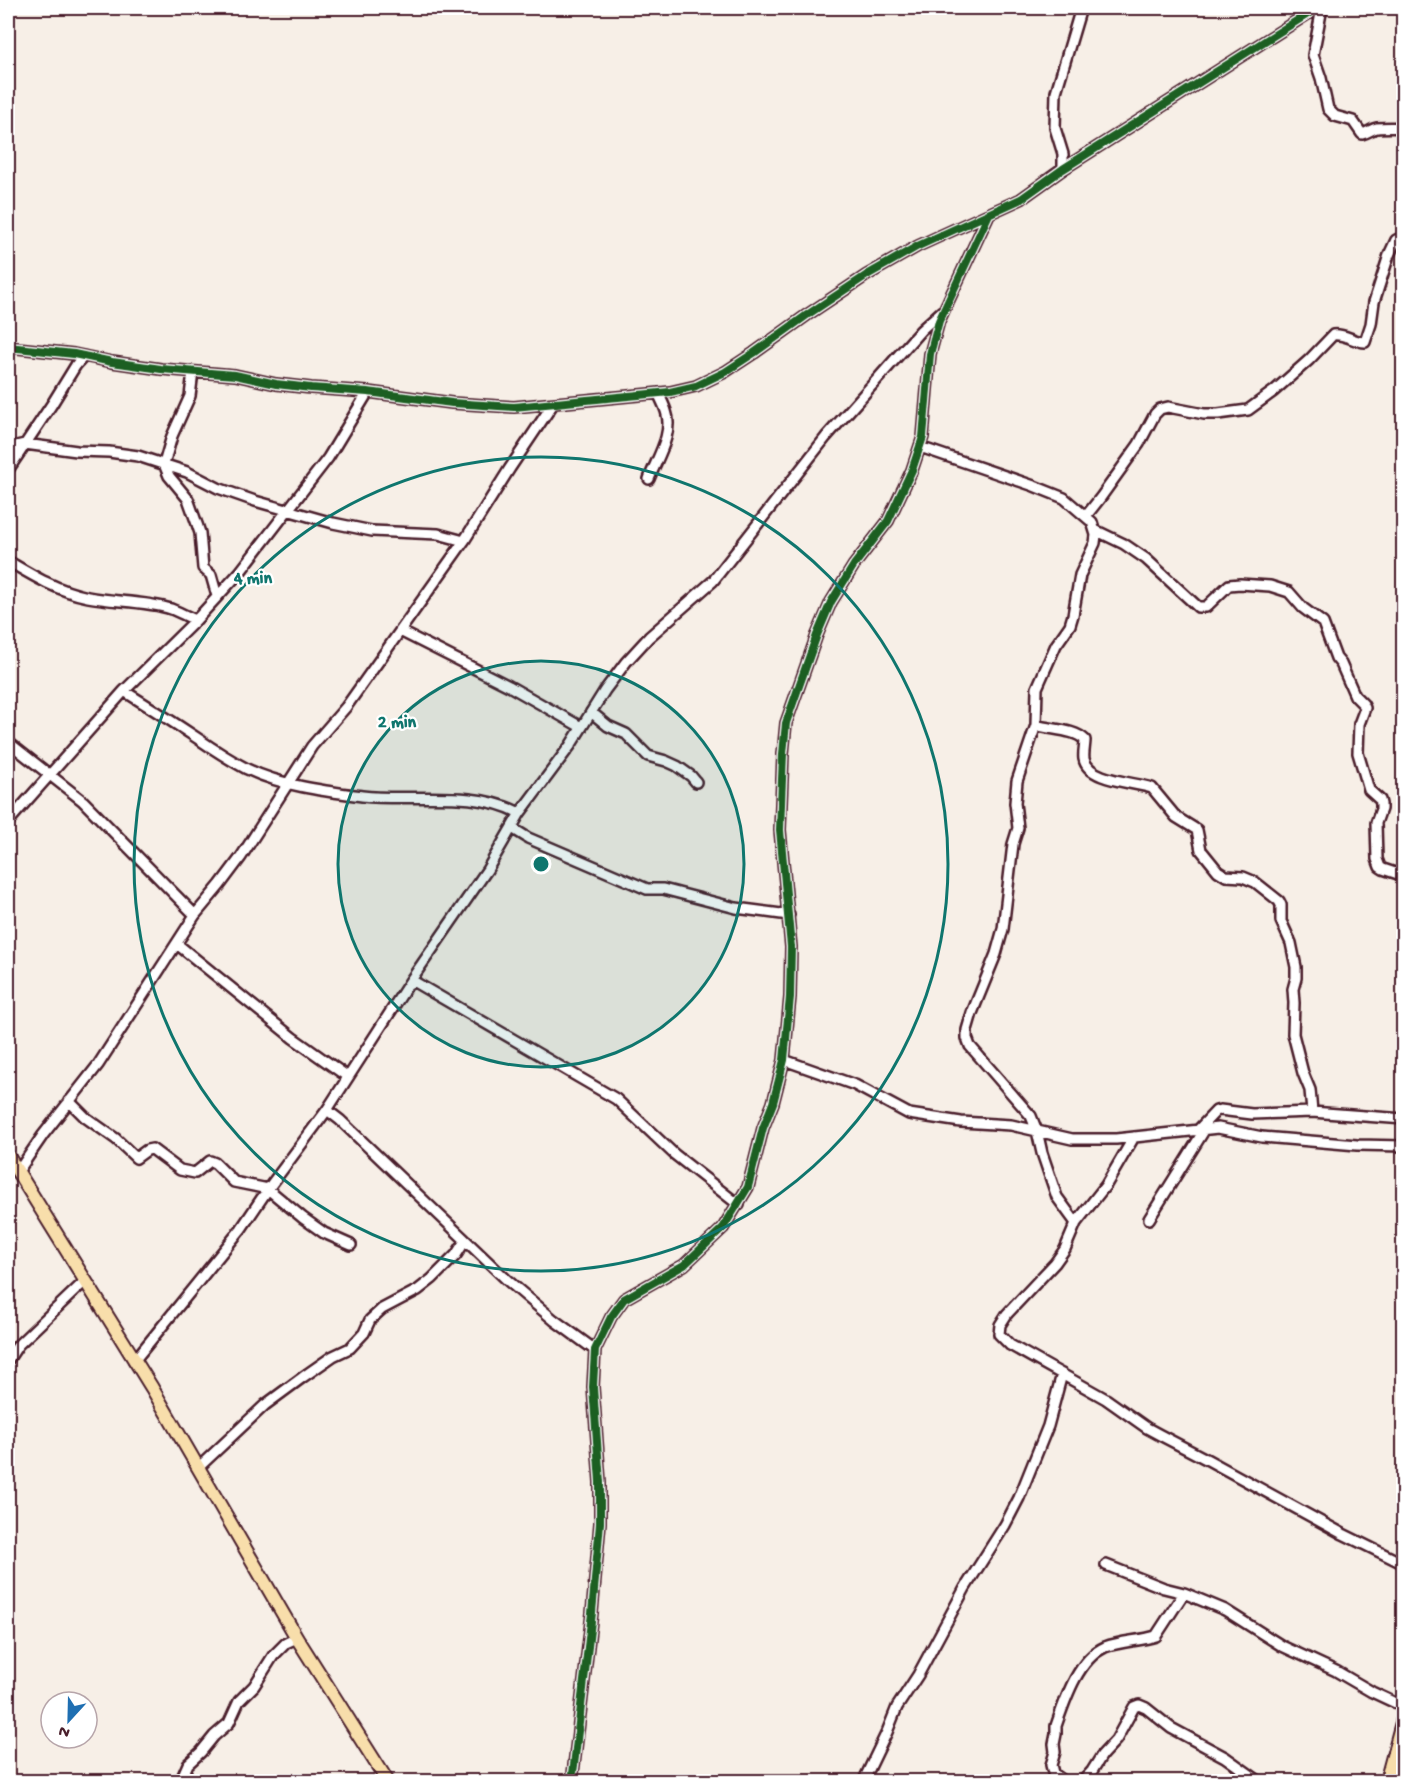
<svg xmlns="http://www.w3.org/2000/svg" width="1411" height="1789" viewBox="0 0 1411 1789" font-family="'Gochi Hand',sans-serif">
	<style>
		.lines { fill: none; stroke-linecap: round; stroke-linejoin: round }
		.minor-casing { stroke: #4a1f2b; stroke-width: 14 }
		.major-casing { stroke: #4a1f2b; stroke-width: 16 }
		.minor { stroke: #fff; stroke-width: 9 }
		.major { stroke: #f8deab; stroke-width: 12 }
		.cycleway-casing { stroke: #fff; stroke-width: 11 }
		.cycleway { stroke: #1b5e20; stroke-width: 8 }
		.ring { fill: none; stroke: #0f766e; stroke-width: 3 }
		.centre { fill: #0f766e; stroke: #fff; stroke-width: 3 }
		.ring-label { font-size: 18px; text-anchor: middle; font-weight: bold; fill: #0f766e; stroke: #fff; stroke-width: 4.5; stroke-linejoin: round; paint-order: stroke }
	</style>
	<rect width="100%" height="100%" fill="#f7efe7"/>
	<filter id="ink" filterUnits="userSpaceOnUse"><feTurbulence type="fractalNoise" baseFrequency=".0167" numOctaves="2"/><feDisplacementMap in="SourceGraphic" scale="12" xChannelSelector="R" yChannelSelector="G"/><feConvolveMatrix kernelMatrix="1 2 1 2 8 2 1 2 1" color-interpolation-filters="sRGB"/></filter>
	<g filter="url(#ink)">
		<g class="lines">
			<defs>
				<path id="minor" d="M1322 8 1313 55 1321 78 1328 109 1335 116 1353 121 1362 134C1368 133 1371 129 1377 128 1385 127 1395 128 1404 127
					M1063 169V154L1055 128 1056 92 1081 8
					M8 347 74 354 112 362 161 369 235 375 276 384 311 388 368 392 452 403 514 407 670 392 696 386 725 372 754 353 807 315 867 275 918 246 1021 199 1063 169 1317 8
					M193 372 190 396 172 436 164 464 169 476 188 499 197 524 200 533 203 568 211 575 217 596
					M920 447 1034 486 1064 498 1092 522 1096 535 1095 543 1080 575 1073 615 1070 625 1056 645 1037 688 1036 725 1017 781 1015 803 1018 828 1013 844 1003 929 996 954 972 1013 967 1030V1038L970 1046 1031 1116 1037 1131 1042 1153 1057 1197 1076 1223
					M8 448 25 444 77 451 109 452 138 456 187 472 218 488 255 501 333 523 372 531 438 534 464 541
					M8 470 52 404 76 365 84 356
					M649 479C657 458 674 433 666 411 664 405 661 399 658 393
					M1086 516 1101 497 1139 444 1155 414 1160 409 1168 407 1204 414H1218L1248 410 1274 391 1309 360 1333 335C1344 333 1354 342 1365 342L1371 324 1374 302 1389 255 1396 240 1404 237
					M1095 530 1124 544 1146 559 1198 607H1206L1229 585 1240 584 1270 586 1289 592 1303 608 1323 623 1336 658 1341 664 1355 696 1363 704 1365 708 1359 724 1358 753 1369 790 1380 800 1381 804V809L1376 823 1377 859 1380 867 1383 869 1404 876
					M8 561C33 576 58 591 88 597 113 602 147 601 171 609 179 612 188 617 196 620
					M400 631 509 686 581 727
					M124 691C148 706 173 722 197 738 213 749 230 760 247 769 283 786 324 791 362 796 415 802 471 788 520 813
					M591 712 608 726 626 734 648 756 666 761 677 766 691 776 696 782
					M1036 725C1051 730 1074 729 1085 740 1085 746 1083 753 1084 759 1088 781 1135 782 1152 788L1176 817 1197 830 1201 850 1218 871 1226 876 1243 877 1255 882 1279 901 1281 905V921L1291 943 1296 967V978L1293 989 1294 1003 1293 1034 1303 1073 1310 1090 1312 1112
					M8 742 83 801 195 915
					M8 822 124 691 196 620 240 572 328 458 368 392
					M512 828 528 838 647 889H663L736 908 789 915
					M177 944 293 1038 348 1077
					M411 980 616 1099 674 1154 739 1205
					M784 1060 855 1085 909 1114 961 1122 1011 1125 1072 1139H1116L1218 1128 1262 1137 1357 1145 1404 1146
					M69 1101 85 1117 116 1139 136 1158 147 1150 152 1149 180 1170 195 1173 210 1161 215 1163 234 1182 268 1189 303 1218 324 1233 351 1245
					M327 1110 340 1120 507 1280 554 1320 595 1350
					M1197 1131 1216 1111 1220 1110 1252 1114 1312 1112 1404 1119
					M1134 1137 1106 1185 1076 1223 1065 1249 1055 1263 1007 1314 1000 1325 999 1334 1010 1345 1106 1399 1147 1428 1160 1435 1208 1460 1343 1534 1404 1564
					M17 1173 43 1135 98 1065 195 915 220 885 241 857 312 746 346 707 464 541 510 468 553 404
					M1149 1219 1205 1129
					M8 1360 18 1345 84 1282
					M134 1361 241 1229 268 1189 327 1110 411 980 487 870 520 813 570 746 605 690 626 662 649 637 713 581 826 437 921 330 942 311
					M199 1467 265 1405 303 1377 333 1356 350 1348 364 1333 370 1320 382 1309 418 1290 432 1279 456 1255 465 1241
					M1106 1565 1164 1588 1184 1593 1225 1610 1282 1646 1336 1671 1372 1692 1404 1707
					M180 1782 188 1764 201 1752 214 1736 229 1723 239 1701 254 1686 273 1656 286 1643 297 1638
					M572 1782 592 1613 600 1523V1482L593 1387 595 1350 611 1317 624 1299 684 1265 723 1228 748 1187 763 1128 773 1103 784 1060 790 997 791 947 780 830 783 754 786 723 817 635 831 602 854 565 888 521 912 470 923 437 930 354 939 321 989 214
					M863 1782 887 1732 897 1707 918 1675 965 1588 1005 1525 1019 1498 1048 1426 1062 1374
					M1065 1782 1053 1773 1051 1765 1055 1752 1054 1744 1056 1734V1726C1065 1700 1078 1659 1105 1647 1121 1641 1140 1641 1156 1636L1184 1593
					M1082 1782 1092 1771 1102 1755 1116 1740 1134 1707 1139 1705 1146 1708 1171 1728 1225 1757 1260 1782"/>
				<path id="major" d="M8 1156 152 1388 297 1638 388 1782
					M1386 1782 1404 1715"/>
			</defs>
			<use href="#minor" class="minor-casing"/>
			<use href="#major" class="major-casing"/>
			<use href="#minor" class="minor"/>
			<use href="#major" class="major"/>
			<defs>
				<path id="cycleway" d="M8 347 74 354 112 362 161 369 235 375 276 384 311 388 368 392 452 403 514 407 670 392 696 386 725 372 754 353 807 315 867 275 918 246 1021 199 1063 169 1317 8
					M572 1782 592 1613 600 1523V1482L593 1387 595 1350 611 1317 624 1299 684 1265 723 1228 748 1187 763 1128 773 1103 784 1060 790 997 791 947 780 830 783 754 786 723 817 635 831 602 854 565 888 521 912 470 923 437 930 354 939 321 989 214"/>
			</defs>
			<use href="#cycleway" class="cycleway-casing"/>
			<use href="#cycleway" class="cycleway"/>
		</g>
	</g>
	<circle cx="541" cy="864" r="203" fill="#0f766e" fill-opacity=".12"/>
	<g class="ring">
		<circle cx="541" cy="864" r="203"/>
		<circle cx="541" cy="864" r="407"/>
	</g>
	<circle cx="541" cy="864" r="9" class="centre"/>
	<g class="ring-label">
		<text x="253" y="583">4 min</text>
		<text x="397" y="727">2 min</text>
	</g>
	<rect width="1411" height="1789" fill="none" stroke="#fff" stroke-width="30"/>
	<rect x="15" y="15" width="1381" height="1759" fill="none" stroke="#4a1f2b" stroke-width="2" filter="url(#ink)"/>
	<g transform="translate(69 1720) rotate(202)"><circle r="28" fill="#ffffff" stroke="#b7a5aa" stroke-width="1.5"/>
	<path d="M0-4.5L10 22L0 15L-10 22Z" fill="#1f6fb2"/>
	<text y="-9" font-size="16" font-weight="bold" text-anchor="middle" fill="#4a1f2b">N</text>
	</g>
</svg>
